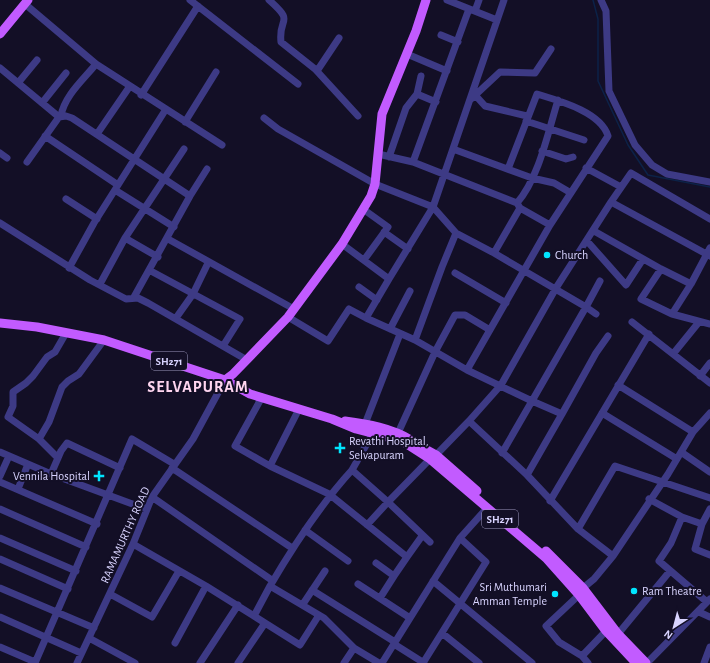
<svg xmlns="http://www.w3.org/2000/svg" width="710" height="663" viewBox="0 0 710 663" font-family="'Alegreya Sans',sans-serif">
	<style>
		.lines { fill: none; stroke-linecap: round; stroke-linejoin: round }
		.stream { stroke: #0c2248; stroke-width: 1.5 }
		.minor { stroke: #3d3a85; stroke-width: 7 }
		.major { stroke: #c25bff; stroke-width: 9 }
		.poi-dot { fill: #00e5ff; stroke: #130f26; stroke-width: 1.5 }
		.labels { text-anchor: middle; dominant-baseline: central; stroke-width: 4; stroke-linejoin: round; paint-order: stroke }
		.shield { fill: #130f26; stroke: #9e99be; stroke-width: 1 }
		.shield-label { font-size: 11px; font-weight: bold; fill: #d9d4ff }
		.poi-label { font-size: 12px; fill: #d9d4ff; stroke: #130f26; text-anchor: start }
		.street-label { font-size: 12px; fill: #d9d4ff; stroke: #130f26 }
		.district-label { font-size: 16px; font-weight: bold; letter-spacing: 1px; fill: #ffd6f0; stroke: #130f26 }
	</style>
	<rect width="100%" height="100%" fill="#130f26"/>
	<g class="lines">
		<path class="stream" d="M593 0 598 19V81L628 145 648 175 710 187"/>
		<path class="minor" d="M190 0 298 84
			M269 0C296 24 278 16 281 42L315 69 358 116
			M447 0 497 20
			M601 0 606 11 609 91 635 145 652 165 667 174 710 182
			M25 4 96 64 222 145
			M475 11 479 0
			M441 35 458 42
			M407 54 447 71
			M0 68 59 117 66 116 72 118 190 196 134 297
			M317 71 339 38
			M18 83 37 60
			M417 94 436 102
			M141 95 198 6
			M476 96 485 106 527 116
			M470 100 500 72 535 73 551 49
			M42 103 66 73
			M61 116C64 96 84 79 96 64
			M264 118 278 129 375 184 433 207 456 233 494 253 586 307 532 401 562 414 527 475 578 529 613 556 594 579 583 588
			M526 121 584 140
			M185 122 216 72
			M97 134 130 86
			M45 136 118 185
			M453 149 532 178 554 183 571 193
			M542 151 566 159 573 157
			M0 153 7 158
			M378 154 413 162 517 203 520 208
			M389 157 406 108 417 94 421 76
			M27 162 59 117
			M413 162 469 9
			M586 168 621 187
			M115 190 174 227
			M190 196 207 169
			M66 199 97 219
			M611 202 631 173 710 219
			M517 203C539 178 548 132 558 100
			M363 209 388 227 364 260
			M0 223 90 280 126 299 138 298 148 303 247 360
			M594 231 661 269 691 284
			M384 232 408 249
			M125 238 158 257
			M168 239 294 309
			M587 241 626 285 643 259
			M342 244 389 279 366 318 415 340 467 370 532 401 502 453
			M710 248 691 284 672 314 710 324
			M494 253 520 208 550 225
			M69 268 94 223 166 109
			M661 269 641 299 672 314
			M149 270 240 319 223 346
			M455 273 506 303
			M389 279 433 207 504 0
			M100 284 125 238 184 149
			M359 287 377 300
			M596 314 586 307 600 281
			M288 317 328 341 349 309 366 318
			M176 318 193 294 208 263
			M632 322 710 383
			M390 329 410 291
			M415 340 442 267 456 233
			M673 354 699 322
			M467 370 550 225 608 136C601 112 560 101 537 94L508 169
			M700 376 710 363
			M618 385 693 432
			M262 397 235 446 270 466 329 494 407 557 422 536
			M602 413 677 459
			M562 414 596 353 608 336
			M469 421 501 385 556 288 611 202 710 256
			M365 424 400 334
			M398 433 435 352 455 315H465L490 330
			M39 439 49 422 62 387 68 381 79 374 104 340
			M0 452 51 474 146 509
			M681 452 710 472
			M436 455 469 421 527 475
			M58 458 39 439 8 417 13 406V392L26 383 33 376 47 357 55 352 66 333
			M270 466 299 409
			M172 468 292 548
			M352 470 373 433
			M51 474 61 451 67 443 120 468
			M0 476 9 456
			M0 482 97 524
			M18 489 28 464
			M152 497 273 581
			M649 499 682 517 702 524 695 549 710 555
			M550 501 649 334
			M0 509 86 547
			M682 517 671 543 659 561 707 602
			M702 524 710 509
			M367 525 388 502 430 542
			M578 529 615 466 710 498
			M305 530 348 561
			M0 538 76 571
			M133 544 206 586 254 616 270 586 324 618 354 648 379 663
			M613 556 668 474 693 432 710 413
			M0 559 68 589
			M376 563 394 576 380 598
			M394 576 407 557
			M433 581 532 663
			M358 584 410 618
			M270 586C294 545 320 505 352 470L388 502 430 459
			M0 588 94 628
			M312 590 395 642
			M110 594 152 617 179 571
			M579 595 546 626 559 642 582 656
			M303 604 325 571
			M699 612 710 617
			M0 617 81 653
			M265 623 300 645 319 615
			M442 633 479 663
			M618 634 670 571
			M89 638 135 663
			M175 643 206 586
			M394 644 424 663
			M0 647 35 662
			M35 663 132 439 174 464
			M77 663 133 544 152 497 193 439 225 380
			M200 663 238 605
			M238 663 265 623 254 616
			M344 663 354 648
			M382 663 460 538 487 508
			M423 663 486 562 460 538
			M588 663 582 656 606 631
			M647 663 710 599
			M704 663 710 647"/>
		<path class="major" d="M0 34 28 0
			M0 323 37 327 104 340 225 380 250 394 332 419 356 429 402 441 430 459 546 558 579 595 606 631 636 663
			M225 380 233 374 288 317 342 244 371 196 375 184 382 114 416 31 426 0
			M345 421C368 424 391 428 411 440
			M425 449 436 455 477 491
			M546 551 583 588 618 634 646 663"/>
	</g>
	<g class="poi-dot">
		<circle cx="547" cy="255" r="4"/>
		<path d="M338 442h4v4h4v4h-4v4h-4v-4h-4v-4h4z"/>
		<path d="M97 470h4v4h4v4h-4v4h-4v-4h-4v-4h4z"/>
		<circle cx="634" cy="591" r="4"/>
		<circle cx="555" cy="594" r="4"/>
	</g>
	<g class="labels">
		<g class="shield">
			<rect x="151" y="352" width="36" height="18" rx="3"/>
			<rect x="482" y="510" width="36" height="18" rx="3"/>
		</g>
		<g class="shield-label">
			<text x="169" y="361">SH271</text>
			<text x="500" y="519">SH271</text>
		</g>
		<g class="poi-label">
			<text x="555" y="255">Church</text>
			<text x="349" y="441">Revathi Hospital,<tspan x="349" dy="14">Selvapuram</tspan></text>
			<text x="90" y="476" text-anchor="end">Vennila Hospital</text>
			<text x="547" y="587" text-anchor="end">Sri Muthumari<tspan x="547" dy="14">Amman Temple</tspan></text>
			<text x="642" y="591">Ram Theatre</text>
		</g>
		<g class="street-label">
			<text transform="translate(125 535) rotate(-66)">RAMAMURTHY ROAD</text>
		</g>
		<g class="district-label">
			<text x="198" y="387">SELVAPURAM</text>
		</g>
	</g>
	<g transform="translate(674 627) rotate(216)" stroke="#130f26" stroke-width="3" paint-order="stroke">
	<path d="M0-3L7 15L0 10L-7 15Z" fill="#d9d4ff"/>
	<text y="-6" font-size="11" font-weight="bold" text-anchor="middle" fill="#d9d4ff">N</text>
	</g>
</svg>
